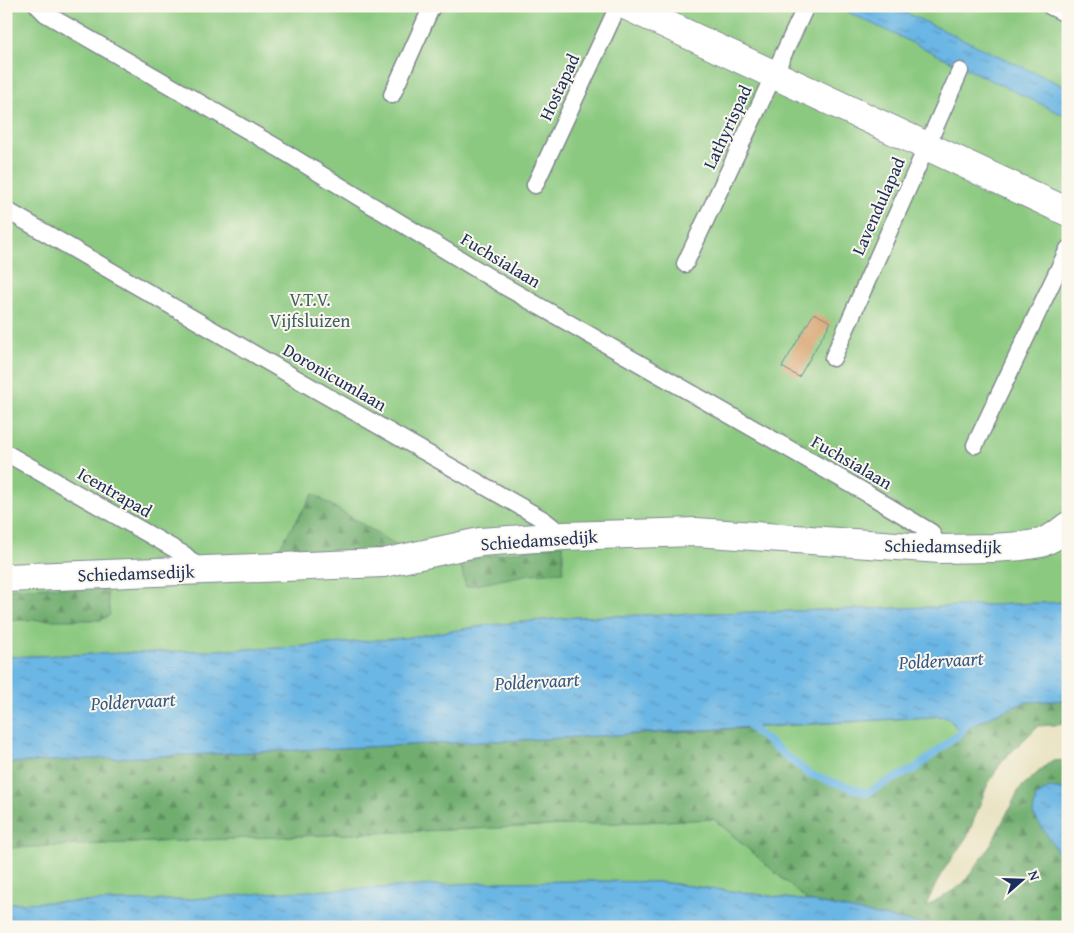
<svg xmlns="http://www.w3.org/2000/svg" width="1074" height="933" viewBox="0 0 1074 933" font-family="'Gentium Book Plus',serif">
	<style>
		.green { fill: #8bc980; stroke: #537c6f }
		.forest { fill: url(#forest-firs); stroke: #466e66 }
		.cemetery { fill: url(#cemetery-stones); stroke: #537c6f }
		.water { fill: url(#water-ripples); stroke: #4372a1 }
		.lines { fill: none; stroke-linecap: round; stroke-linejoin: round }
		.stream { stroke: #6bb6e4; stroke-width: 8 }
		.building { fill: #d7a16d }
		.lane-casing { stroke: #82888f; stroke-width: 19 }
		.street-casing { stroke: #82888f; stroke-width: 30 }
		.lane { stroke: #fff; stroke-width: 16 }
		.street { stroke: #fff; stroke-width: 28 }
		.labels { text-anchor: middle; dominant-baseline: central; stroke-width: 4; stroke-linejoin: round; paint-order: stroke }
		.street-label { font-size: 18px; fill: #1b2f5e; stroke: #fbf7ec }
		.park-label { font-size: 18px; fill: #3d5d68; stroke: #fbf7ec }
		.water-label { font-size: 19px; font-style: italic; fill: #335886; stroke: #fbf7ec }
	</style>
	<defs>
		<pattern id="forest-firs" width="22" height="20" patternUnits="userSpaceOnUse" patternTransform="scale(1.25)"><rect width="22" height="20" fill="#70ad6e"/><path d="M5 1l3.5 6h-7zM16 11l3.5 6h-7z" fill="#5b8d5e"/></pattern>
		<pattern id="cemetery-stones" width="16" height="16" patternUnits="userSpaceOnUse" patternTransform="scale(1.25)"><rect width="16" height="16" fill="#8bc980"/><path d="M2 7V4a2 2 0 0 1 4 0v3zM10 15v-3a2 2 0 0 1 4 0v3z" fill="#71a46c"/></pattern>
		<pattern id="water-ripples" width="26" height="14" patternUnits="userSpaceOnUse" patternTransform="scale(1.25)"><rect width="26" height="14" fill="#6bb6e4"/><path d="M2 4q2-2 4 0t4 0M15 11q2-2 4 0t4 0" fill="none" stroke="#5794bc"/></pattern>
	</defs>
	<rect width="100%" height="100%" fill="#fbf7ec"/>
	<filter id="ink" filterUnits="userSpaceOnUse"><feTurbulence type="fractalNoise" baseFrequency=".02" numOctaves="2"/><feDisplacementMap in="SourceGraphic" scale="10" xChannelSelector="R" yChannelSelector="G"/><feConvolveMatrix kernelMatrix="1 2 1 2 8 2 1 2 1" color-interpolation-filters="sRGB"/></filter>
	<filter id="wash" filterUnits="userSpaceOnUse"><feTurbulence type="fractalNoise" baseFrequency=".0096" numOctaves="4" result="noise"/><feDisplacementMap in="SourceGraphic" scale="20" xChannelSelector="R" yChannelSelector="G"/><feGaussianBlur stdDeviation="1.12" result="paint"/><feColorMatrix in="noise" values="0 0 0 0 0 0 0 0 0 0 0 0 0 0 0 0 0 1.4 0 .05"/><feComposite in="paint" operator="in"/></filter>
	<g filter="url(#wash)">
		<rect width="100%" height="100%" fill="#e8e2c0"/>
		<path class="green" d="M6 6H1068V602L934 607 576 617 491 625 404 638 282 648 6 657Z
			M946 716 961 732 915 769 893 779 867 793 809 774 751 728Z
			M714 819 808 901 659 882 588 881 502 882 181 900 6 903V848Z"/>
		<path class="forest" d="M313 494 403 549 271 561Z
			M563 544V572L530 574 466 587 459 561Z
			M106 585 110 615 101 620H6V589Z
			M1068 700V724L1038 726 1002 761 987 786 968 835 941 874 925 907 962 885 988 850 1020 788 1051 761 1068 760V791L1049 788 1055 847 1068 870V927H935L808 901 714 819 6 848V763L542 739 751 728 809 774 867 793 893 779 915 769 961 732 993 715 1026 702Z"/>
		<path class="cemetery" d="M612 912 689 927H124Z"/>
		<path class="water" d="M835 6H891L1068 88V117Z
			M1068 602V700L1026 702 993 715 961 732 946 716 542 739 6 763V657L282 648 404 638 491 625 576 617 934 607Z
			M1049 788 1068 791V882L1055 847 1033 814 1036 797Z
			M588 881 659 882 808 901 935 927H613C548 918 487 926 421 927 283 927 145 927 6 927V903L181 900 266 893 502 882Z"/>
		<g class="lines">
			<path class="stream" d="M748 718 751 728 809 774 867 793 893 779 915 769 961 732 967 724"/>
		</g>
		<g id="blocks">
			<path class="building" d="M814 313 831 322 799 377 782 367Z"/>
		</g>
	</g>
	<g filter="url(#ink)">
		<use href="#blocks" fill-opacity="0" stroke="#82888f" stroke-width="1"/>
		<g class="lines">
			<defs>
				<path id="lane" d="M38 6 46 14 278 148 504 286 868 494 931 532 940 549
					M1050 6 1068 15
					M392 95 432 6
					M535 185 618 6
					M6 210 311 387 544 520 564 536
					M685 264 806 6
					M833 358 960 71
					M975 445 1068 249
					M6 453 185 555 202 571"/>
				<path id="street" d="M627 6 1068 212
					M6 578 383 563 480 542 564 536 696 532 940 549 992 548 1022 546 1041 543 1055 536 1068 526"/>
			</defs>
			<use href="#lane" class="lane-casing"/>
			<use href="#street" class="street-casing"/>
			<use href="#lane" class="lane"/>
			<use href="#street" class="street"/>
		</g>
	</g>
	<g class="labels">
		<g class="street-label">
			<text transform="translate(559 87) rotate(-65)">Hostapad</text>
			<text transform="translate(727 127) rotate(-65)">Lathyrispad</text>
			<text transform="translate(878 206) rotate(-66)">Lavendulapad</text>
			<text transform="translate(501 260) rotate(31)">Fuchsialaan</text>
			<text transform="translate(335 377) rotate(30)">Doronicumlaan</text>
			<text transform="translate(852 462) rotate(30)">Fuchsialaan</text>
			<text transform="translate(115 492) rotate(30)">Icentrapad</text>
			<text transform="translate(539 540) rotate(-4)">Schiedamsedijk</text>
			<text transform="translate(943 546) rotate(1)">Schiedamsedijk</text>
			<text transform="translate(136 573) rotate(-2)">Schiedamsedijk</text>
		</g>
		<g class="park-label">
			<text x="310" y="299">V.T.V.<tspan x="310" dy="21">Vijfsluizen</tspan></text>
		</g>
		<g class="water-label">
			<text transform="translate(941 660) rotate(-3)">Poldervaart</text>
			<text transform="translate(537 681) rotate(-3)">Poldervaart</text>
			<text transform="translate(133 701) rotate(-3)">Poldervaart</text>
		</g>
	</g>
	<rect width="1074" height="933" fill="none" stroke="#fbf7ec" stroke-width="25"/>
	<g transform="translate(1022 880) rotate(70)" stroke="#fbf7ec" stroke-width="4" paint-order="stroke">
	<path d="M0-4L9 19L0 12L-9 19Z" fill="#1b2f5e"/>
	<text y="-8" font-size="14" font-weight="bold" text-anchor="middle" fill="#1b2f5e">N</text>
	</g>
</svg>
